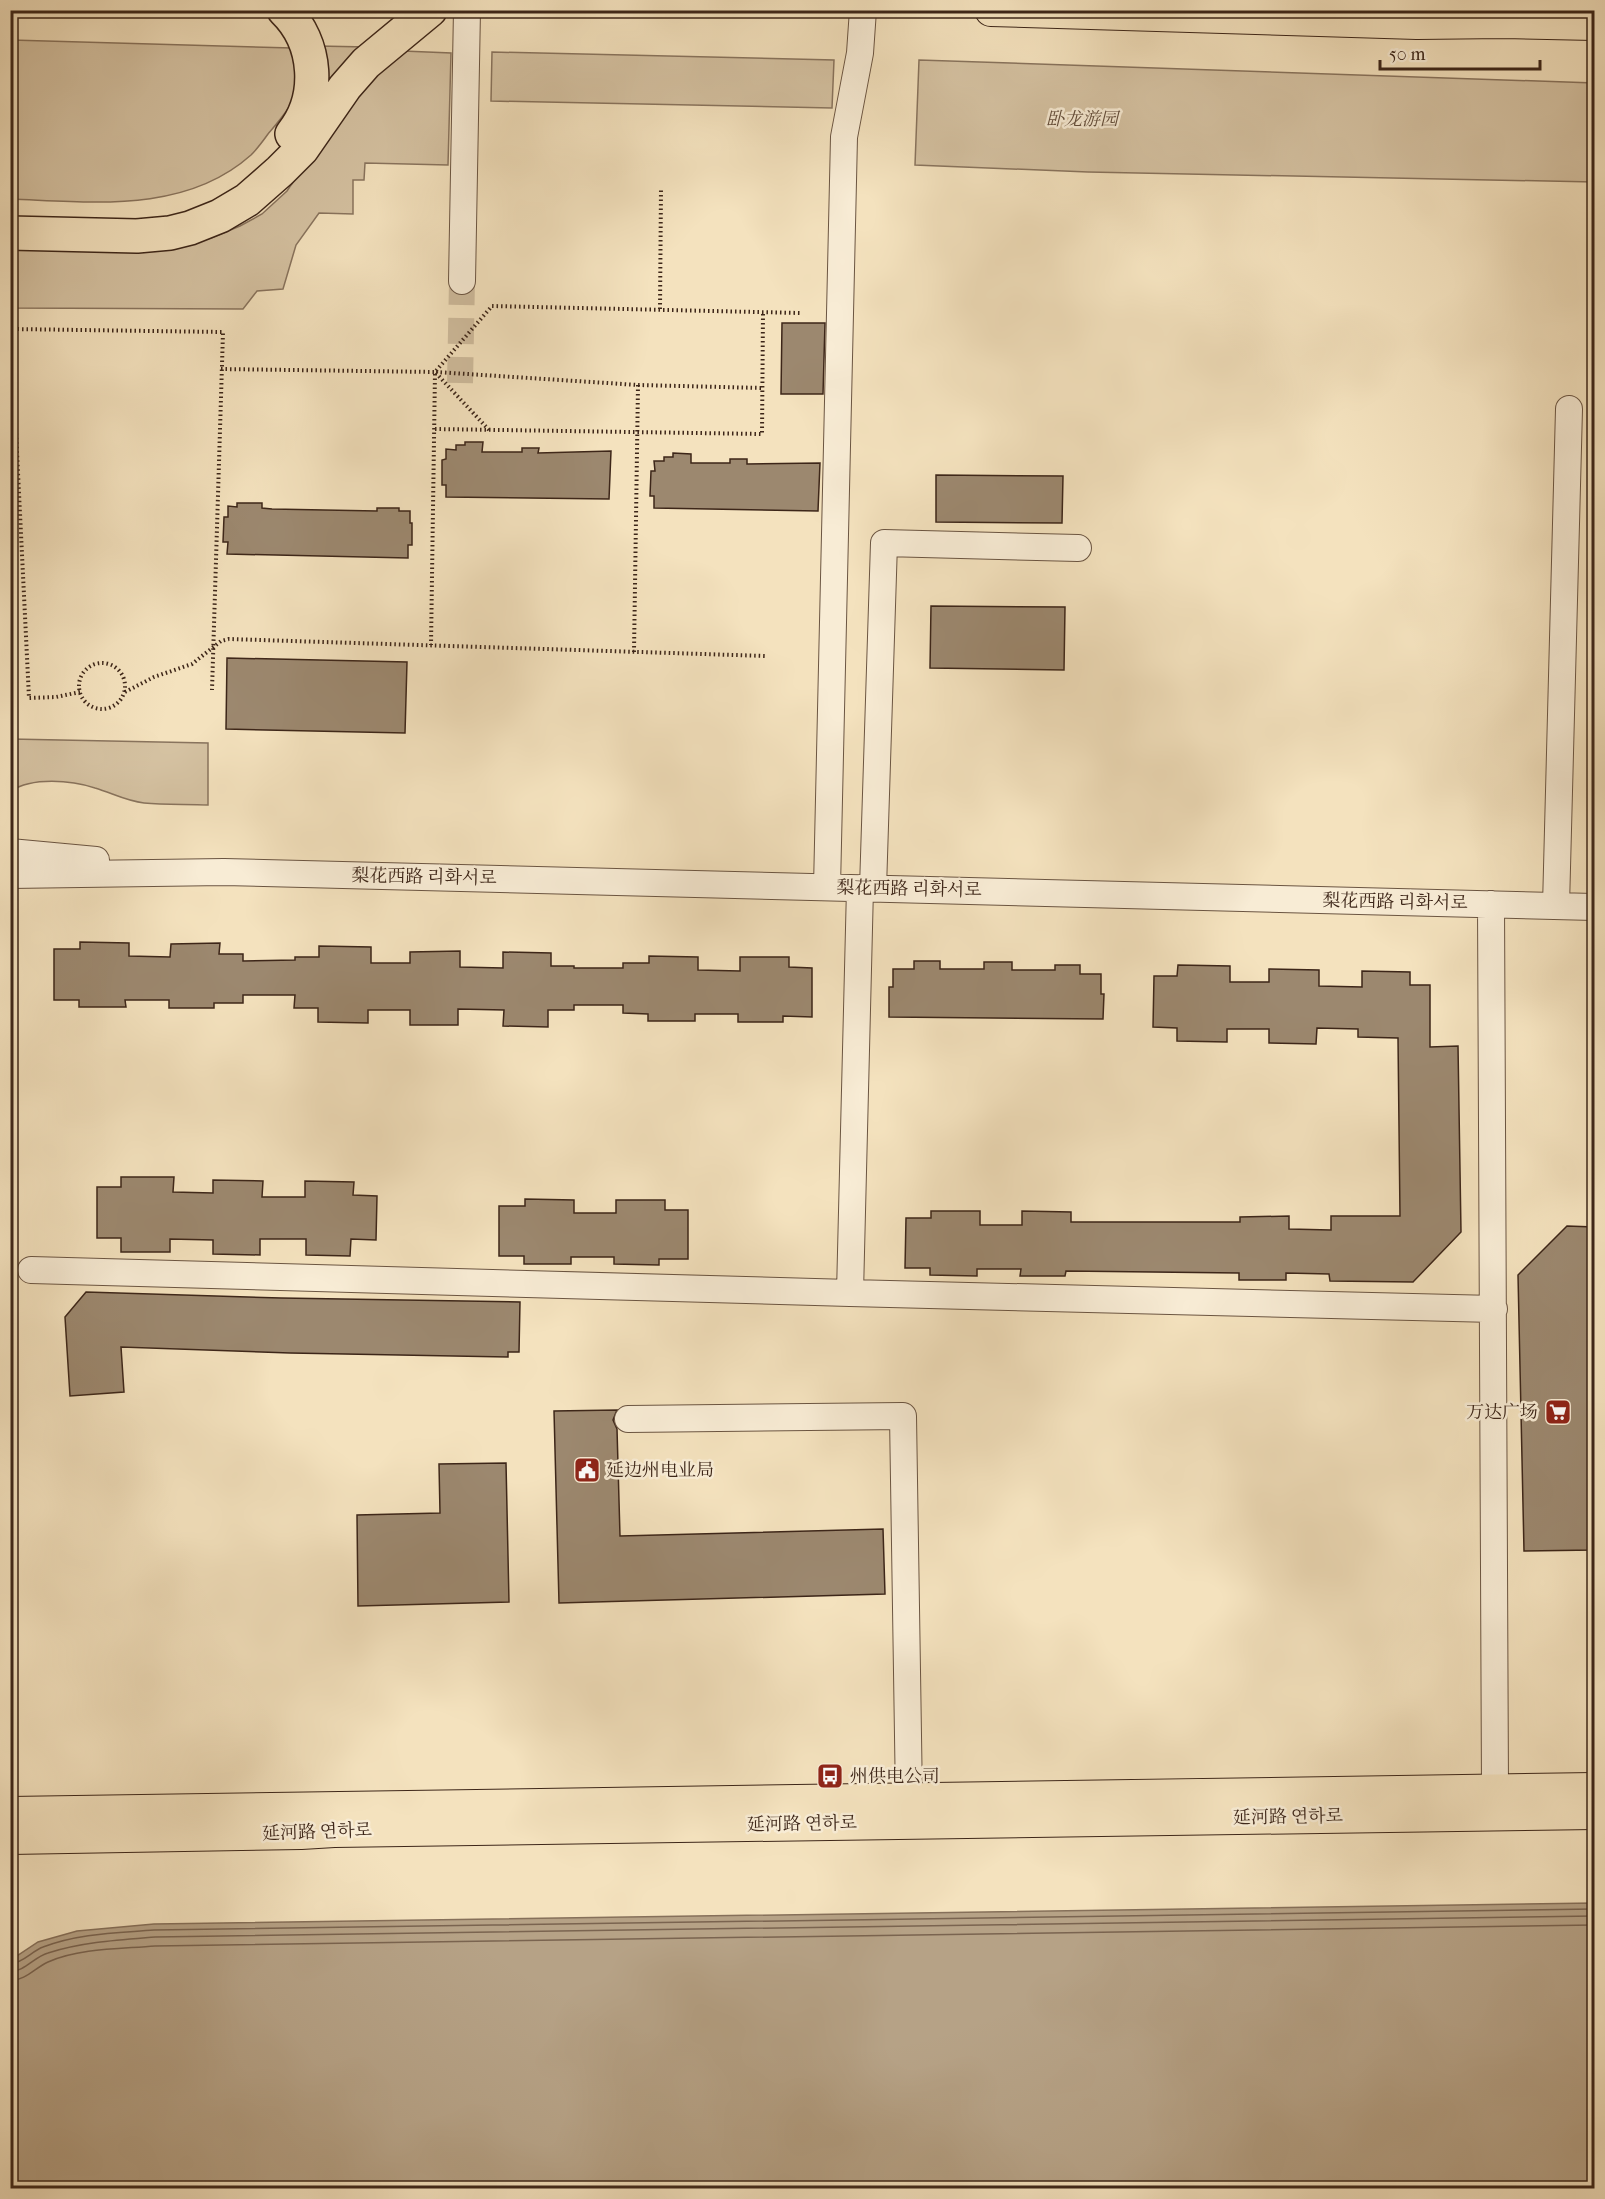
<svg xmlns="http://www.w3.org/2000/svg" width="1605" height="2199" viewBox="0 0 1605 2199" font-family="'IM FELL French Canon','Noto Serif SC','Noto Serif KR',serif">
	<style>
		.green { fill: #d5c2a2; stroke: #89745e; stroke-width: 1.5 }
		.water { fill: #b6a286; stroke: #86705a; stroke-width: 1.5 }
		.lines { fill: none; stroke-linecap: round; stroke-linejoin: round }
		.shore { stroke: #7a6450; stroke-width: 1.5 }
		.building { fill: #9c886f; stroke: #3d2619; stroke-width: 1.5 }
		.minor-tunnel { stroke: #cfbc9d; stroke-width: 26; stroke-dasharray: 26 13; stroke-linecap: butt }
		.minor-casing { stroke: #6b5542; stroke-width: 28 }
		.major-casing { stroke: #3d2619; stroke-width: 34 }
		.highway-casing { stroke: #3d2619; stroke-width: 36 }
		.path { stroke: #3d2619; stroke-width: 4; stroke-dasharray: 1.5 3; stroke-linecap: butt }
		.minor { stroke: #f8ecd5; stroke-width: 26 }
		.major { stroke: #f4e2be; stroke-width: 32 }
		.highway { stroke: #f4e2be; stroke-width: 33 }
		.labels { text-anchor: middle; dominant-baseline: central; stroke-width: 5; stroke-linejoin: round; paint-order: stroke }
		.park-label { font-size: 18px; font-style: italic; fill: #634d3b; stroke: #f8ecd5 }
		.street-label { font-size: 18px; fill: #3d2619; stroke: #f8ecd5 }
		.poi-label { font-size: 18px; fill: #3d2619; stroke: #f8ecd5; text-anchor: start }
	</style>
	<rect width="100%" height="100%" fill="#f4e2be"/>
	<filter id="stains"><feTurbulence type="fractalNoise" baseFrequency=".00333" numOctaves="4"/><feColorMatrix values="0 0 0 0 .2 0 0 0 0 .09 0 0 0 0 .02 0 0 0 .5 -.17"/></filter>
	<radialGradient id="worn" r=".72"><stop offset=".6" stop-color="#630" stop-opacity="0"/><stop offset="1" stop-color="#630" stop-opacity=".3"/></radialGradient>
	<path class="green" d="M11 40 292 48C294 59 299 73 298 84 297 101 279 121 268 134 263 141 257 149 251 155 185 214 92 202 11 199Z
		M317 46 367 47 324 87Z
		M403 51 451 53 448 165 365 163 364 180H353V214L319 213 296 245 283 289 257 291 243 309 11 308V249L177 246 211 238 240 226 262 214 287 191 343 109 364 86Z
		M492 52 834 60 832 108 491 101Z
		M919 60 1594 83V182L1088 172 915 165Z
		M11 739 208 743V805C187 804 165 805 144 803 126 801 112 793 95 788 71 780 32 777 11 791Z"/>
	<path class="water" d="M1594 1903V2188H11V1960L38 1942 77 1931 154 1924Z"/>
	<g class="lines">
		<path class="shore" d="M10 1964C23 1963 32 1951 43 1947 79 1933 117 1933 154 1930L1594 1909
			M10 1972C25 1971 34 1957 48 1953 83 1942 118 1940 155 1937L1594 1916
			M10 1981C26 1980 35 1968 48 1962 80 1948 121 1949 155 1946L1594 1925"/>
	</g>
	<path class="building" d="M782 323H825L823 394H781Z
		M465 442H483L482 452H522V448H539L538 453 611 451 609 499 446 497V485H442V460L446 459V449L456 450V445H465Z
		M673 453 691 454V463H730V459H747V464L820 463 818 511 654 508V496H650L651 471H655L654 461H664V457H673Z
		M936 475 1063 476 1062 523 936 522Z
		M237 503H262V508L272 509 377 511V508H399V511H410V523H412V545H408V558L227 554 228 542H223L224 517H228V506L237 507Z
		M931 606 1065 607 1064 670 930 668Z
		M227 658 407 662 405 733 226 729Z
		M80 942 129 943V956L170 957 171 944 220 943 219 954H243V961L295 960V957H319V946L371 947V963H410V952L460 951V967L503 968V952L551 953V966H574V968H623V963H649V956L698 957V970L740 971V957H789V967L812 968V1017L783 1016V1022H738V1014H695V1021H648V1014L623 1013V1005H574V1010H548V1027L503 1026 504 1010 458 1009V1025H410V1010H368V1023L318 1022V1008H294L295 995H243V1003H214V1008H169V1000H125L126 1007H79V1000H54V949H80Z
		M914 961H940V969H984V962H1012V970H1055V965H1080V974H1101V994H1104L1103 1019 889 1017V987H893V969H914Z
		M1178 965 1230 966V982H1269V969L1319 970V986L1362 987V971L1410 972V985H1430V1047L1458 1046 1461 1232 1413 1282 1330 1281 1329 1274 1286 1273V1280H1239V1273L1066 1271 1065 1276H1020L1021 1269H977V1276L930 1275V1268H905L906 1218H931V1211H980V1225H1022V1211L1071 1212V1222H1240V1217L1289 1216V1229L1331 1230V1216H1400L1398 1038 1358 1037V1029L1317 1028 1316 1044 1269 1043V1029H1227V1042L1177 1041V1028L1153 1027 1154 976H1177Z
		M121 1177H174L173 1192 213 1193V1180L263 1181 262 1197H305V1181L354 1182 353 1195 377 1196 376 1240 351 1239 350 1256 306 1255V1239H260V1255L213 1254V1240L170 1239V1252H121V1238H97V1187H121Z
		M525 1199 574 1200V1213H616V1200H665V1210H688V1259H659V1265L614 1264V1257H571V1264H524V1256H499V1206H525Z
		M1567 1226 1594 1227V1550L1524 1551 1518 1275Z
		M86 1292 281 1298 520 1302 519 1352H508V1357L290 1353 121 1347 124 1392 70 1396 65 1317Z
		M617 1410 613 1420 617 1429 620 1536 883 1529 885 1594 559 1603 554 1411Z
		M506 1463 509 1602 358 1606 357 1515 440 1513 439 1464Z"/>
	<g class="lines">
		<path class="minor-tunnel" d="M460 383 462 281"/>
		<defs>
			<path id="minor" d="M462 281 467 10
				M10 852 96 860
				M10 875 224 872 1594 907
				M827 887 844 137 860 53 863 10
				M873 888 884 543 1078 548
				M1491 904 1495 1790
				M1556 906 1569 409
				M31 1270 850 1293 1494 1309
				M850 1293 860 888
				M628 1419 903 1416 909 1799"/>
			<path id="major" d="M991 10 1417 23 1504 22 1594 24
				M10 1813 1594 1789
				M10 1838 301 1833 334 1831 1594 1813"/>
			<path id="highway" d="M284 10C318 43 321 98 292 134
				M10 233 137 236 170 233 190 228 220 216 247 200 280 171 302 149 345 87 366 63 430 10"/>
		</defs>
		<use href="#minor" class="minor-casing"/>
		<use href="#major" class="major-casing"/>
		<use href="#highway" class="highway-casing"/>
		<path class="path" d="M660 309 661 188
			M221 369 435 372 431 645
			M436 372 638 385 763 388
			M435 429 762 434 763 312
			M489 430 435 372 492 306 800 313
			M634 652 638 385
			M79 686a23 23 0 1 1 46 0a23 23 0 1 1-46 0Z
			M80 692 56 697 29 698 11 329 223 332 212 690
			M125 692 154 677 192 664 221 641 229 639 766 656"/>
		<use href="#minor" class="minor"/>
		<use href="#major" class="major"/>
		<use href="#highway" class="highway"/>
	</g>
	<defs>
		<symbol id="supermarket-square" viewBox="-11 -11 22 22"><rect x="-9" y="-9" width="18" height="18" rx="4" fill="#8f2418" stroke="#f8ecd5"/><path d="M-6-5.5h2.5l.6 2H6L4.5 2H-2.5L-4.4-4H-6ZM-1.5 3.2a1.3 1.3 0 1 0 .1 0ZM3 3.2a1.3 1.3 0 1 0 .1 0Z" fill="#fff"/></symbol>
		<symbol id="civic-square" viewBox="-11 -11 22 22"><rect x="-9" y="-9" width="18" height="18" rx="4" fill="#8f2418" stroke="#f8ecd5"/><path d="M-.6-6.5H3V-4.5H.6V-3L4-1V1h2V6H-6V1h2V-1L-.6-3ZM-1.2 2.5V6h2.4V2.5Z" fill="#fff"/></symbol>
		<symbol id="bus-square" viewBox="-11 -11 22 22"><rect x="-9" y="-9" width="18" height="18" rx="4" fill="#8f2418" stroke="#f8ecd5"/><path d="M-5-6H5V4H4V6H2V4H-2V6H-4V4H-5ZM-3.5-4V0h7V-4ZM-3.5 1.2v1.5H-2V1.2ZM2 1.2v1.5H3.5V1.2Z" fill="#fff"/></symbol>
	</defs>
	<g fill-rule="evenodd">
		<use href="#supermarket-square" x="1543" y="1397" width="30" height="30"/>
		<use href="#civic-square" x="572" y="1455" width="30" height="30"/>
		<use href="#bus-square" x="815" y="1761" width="30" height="30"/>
	</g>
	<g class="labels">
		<g class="park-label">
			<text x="1082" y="119">卧龙游园</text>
		</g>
		<g class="street-label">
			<text transform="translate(424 877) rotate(1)">梨花西路 리화서로</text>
			<text transform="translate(909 889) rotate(1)">梨花西路 리화서로</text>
			<text transform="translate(1395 902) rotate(1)">梨花西路 리화서로</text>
			<text transform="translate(1288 1817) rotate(-1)">延河路 연하로</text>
			<text transform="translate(802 1824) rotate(-1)">延河路 연하로</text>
			<text transform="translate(317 1832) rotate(-2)">延河路 연하로</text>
		</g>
		<g class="poi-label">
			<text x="1538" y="1412" text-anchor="end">万达广场</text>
			<text x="606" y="1470">延边州电业局</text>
			<text x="850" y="1776">州供电公司</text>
		</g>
	</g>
	<rect width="1605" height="2199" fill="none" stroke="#f4e2be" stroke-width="36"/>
	<rect x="12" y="12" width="1581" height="2175" fill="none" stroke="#3d2619" stroke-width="3"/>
	<rect x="18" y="18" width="1569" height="2163" fill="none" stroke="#3d2619" stroke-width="1.5"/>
	<path d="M1380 60v9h160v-9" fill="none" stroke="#3d2619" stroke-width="3"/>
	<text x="1389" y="60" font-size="18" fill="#3d2619" stroke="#f8ecd5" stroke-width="4.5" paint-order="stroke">50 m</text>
	<rect width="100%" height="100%" filter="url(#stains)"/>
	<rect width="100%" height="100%" fill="url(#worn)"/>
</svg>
